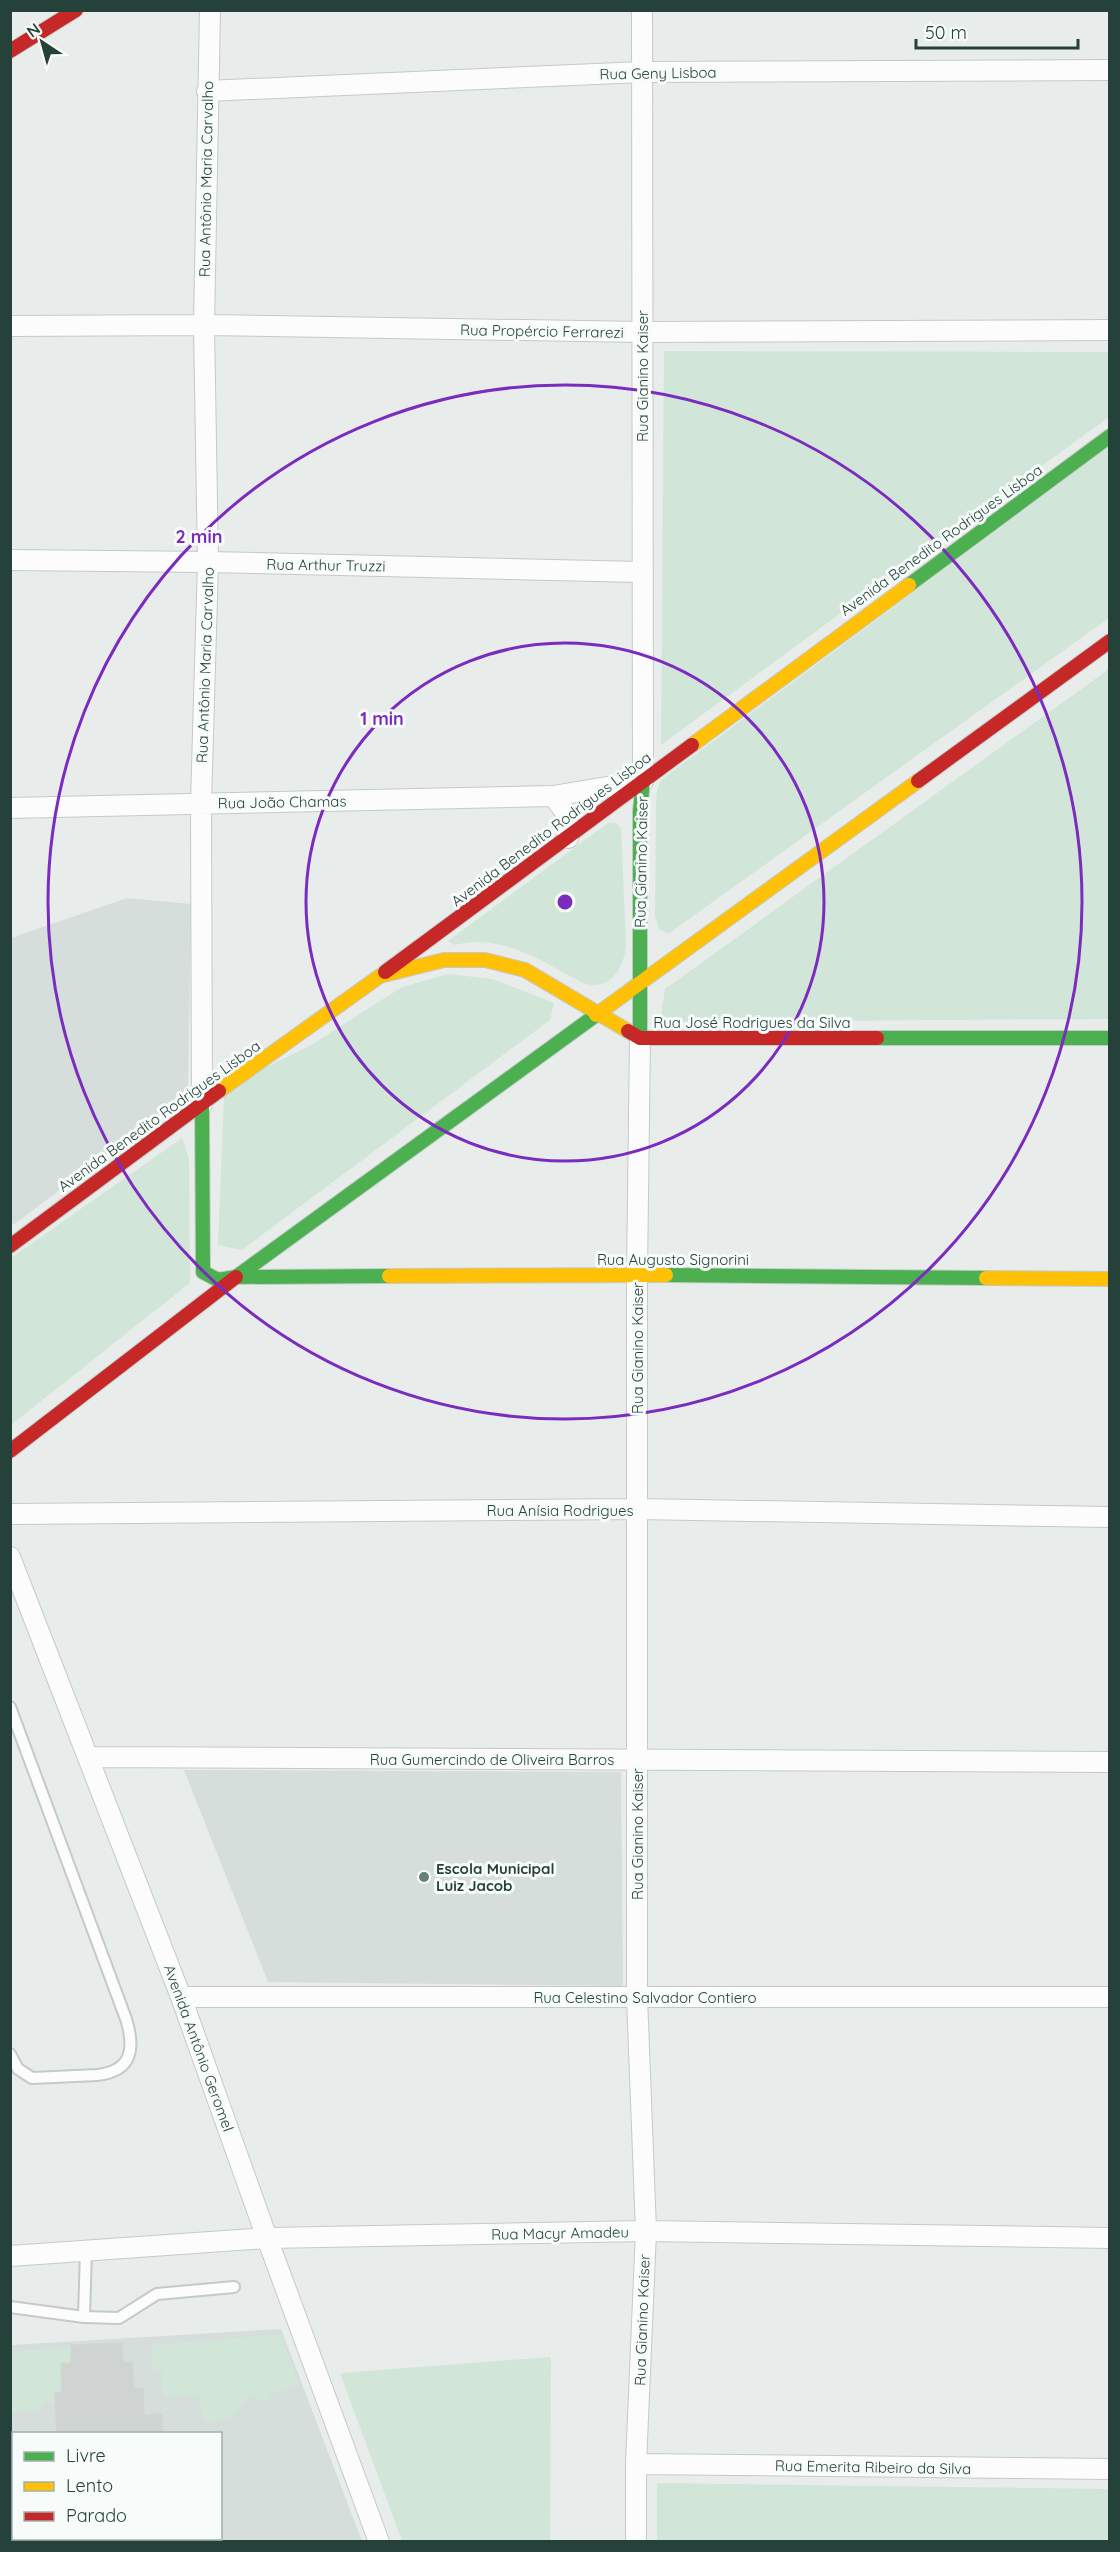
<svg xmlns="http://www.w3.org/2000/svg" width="1120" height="2552" viewBox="0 0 1120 2552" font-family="Quicksand,sans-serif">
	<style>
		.built { fill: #d6dedb; fill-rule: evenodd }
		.green { fill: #d1e6d8 }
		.building { fill: #cfd4d2; stroke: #d1d6d4; stroke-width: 1.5 }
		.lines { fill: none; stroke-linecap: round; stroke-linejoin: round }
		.lane-casing { stroke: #c5cac8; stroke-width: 14 }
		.street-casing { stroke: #c5cac8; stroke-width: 22 }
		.fast-casing { stroke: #c3cbc8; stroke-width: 16 }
		.slow-casing { stroke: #c3cbc8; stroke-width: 16 }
		.jam-casing { stroke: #c3cbc8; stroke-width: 16 }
		.lane { stroke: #fcfcfc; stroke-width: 10 }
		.street { stroke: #fcfcfc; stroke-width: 20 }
		.fast { stroke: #4caf50; stroke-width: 14 }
		.slow { stroke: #ffc107; stroke-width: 14 }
		.jam { stroke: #c62828; stroke-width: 14 }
		.ring { fill: none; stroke: #7b2cbf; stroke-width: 3 }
		.poi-dot { fill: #697e78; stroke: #f7fbf9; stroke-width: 2 }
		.labels { text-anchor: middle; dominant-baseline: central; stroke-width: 6; stroke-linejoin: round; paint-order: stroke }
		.street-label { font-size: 15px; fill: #24423a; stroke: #f7fbf9 }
		.poi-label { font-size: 15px; font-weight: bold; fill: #24423a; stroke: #f7fbf9; text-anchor: start }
		.centre { fill: #7b2cbf; stroke: #f7fbf9; stroke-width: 3 }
		.ring-label { font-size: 18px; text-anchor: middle; font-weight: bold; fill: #7b2cbf; stroke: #f7fbf9; stroke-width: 6; stroke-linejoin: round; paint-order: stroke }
	</style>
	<rect width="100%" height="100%" fill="#e8edeb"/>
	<path class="built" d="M127 898 191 904 188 1094 13 1225 11 1220V938Z
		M184 1770 621 1772 623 1986 268 1982Z
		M281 2329 362 2541 11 2542V2345ZM14 2434H220V2538H14Z"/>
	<path class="green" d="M664 351 1109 352V417L661 745Z
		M1109 447V618L668 934 659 929 655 916 656 804 657 790 661 780Z
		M1109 669V1019L660 1022 665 989Z
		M608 823H616L621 828 626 943C625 967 612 990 585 984 545 964 502 932 455 945L448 941Z
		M448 974 493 979 554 1003 550 1020 242 1250 218 1245 224 1096 257 1072 311 1045 402 987Z
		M182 1138 189 1158 190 1283 11 1425V1258Z
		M281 2334 299 2385 270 2394 267 2402 248 2395C242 2415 223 2424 203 2421L200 2396 163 2397 162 2371H153L152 2345Z
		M78 2347 74 2402 42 2404V2411L11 2413 10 2352Z
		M551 2357 550 2541H402L340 2373Z
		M657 2483 1109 2489V2541H657Z"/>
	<path class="building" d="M122 2343 123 2362H132L134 2389 143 2388 144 2415 162 2414 163 2433H57L55 2393 62 2392 61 2364 71 2363V2345Z"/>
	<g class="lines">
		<defs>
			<path id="lane" d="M10 1707 126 2019C135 2048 133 2071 97 2075L32 2078 18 2069 10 2054
				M10 2307 84 2317 86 2251
				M84 2317 119 2318 157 2294 234 2287"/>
			<path id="street" d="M207 91 642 72 1110 70
				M10 326 204 325 642 332 1110 330
				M10 560 208 562 641 572
				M553 796 567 814 568 838
				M10 808 553 796 643 781 642 10
				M202 1104 201 803 208 562 204 325 210 10
				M10 1514 638 1509 1110 1517
				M10 1557 181 1997 267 2238 379 2542
				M90 1757 1110 1762
				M181 1997H1110
				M10 2256 267 2238 646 2231 1110 2238
				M636 2464 1110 2469
				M636 2542V2464L646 2231 637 1997V1275L640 1038"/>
			<path id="fast" d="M909 585 1110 436
				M640 1038V811L643 781
				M877 1038H1110
				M202 1104 203 1272 218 1280 236 1277 389 1276
				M666 1275 986 1278
				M236 1277 596 1015"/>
			<path id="slow" d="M692 745 909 585
				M596 1015 918 781
				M219 1091 380 976 444 960H485L525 970 628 1031
				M389 1276 666 1275
				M986 1278 1110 1279"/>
			<path id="jam" d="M10 51 76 10
				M918 781 1110 641
				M385 972 692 745
				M628 1031 640 1038H877
				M10 1246 219 1091
				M10 1451 236 1277"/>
		</defs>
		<use href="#lane" class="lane-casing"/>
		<use href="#street" class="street-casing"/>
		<use href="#fast" class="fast-casing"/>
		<use href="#slow" class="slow-casing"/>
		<use href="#jam" class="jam-casing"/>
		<use href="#lane" class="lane"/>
		<use href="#street" class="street"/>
		<use href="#fast" class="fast"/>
		<use href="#slow" class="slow"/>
		<use href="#jam" class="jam"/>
	</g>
	<g class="ring">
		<circle cx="565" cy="902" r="259"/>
		<circle cx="565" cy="902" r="517"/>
	</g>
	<circle class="poi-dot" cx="424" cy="1877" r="6"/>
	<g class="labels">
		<g class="street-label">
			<text transform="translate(658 73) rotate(-1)">Rua Geny Lisboa</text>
			<text transform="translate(206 179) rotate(-89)">Rua Antônio Maria Carvalho</text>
			<text transform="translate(542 331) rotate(1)">Rua Propércio Ferrarezi</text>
			<text transform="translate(642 376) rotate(-90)">Rua Gianino Kaiser</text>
			<text transform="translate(941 540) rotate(-36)">Avenida Benedito Rodrigues Lisboa</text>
			<text transform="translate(326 565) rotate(1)">Rua Arthur Truzzi</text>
			<text transform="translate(205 665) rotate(-88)">Rua Antônio Maria Carvalho</text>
			<text transform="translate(282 802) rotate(-1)">Rua João Chamas</text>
			<text transform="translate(551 829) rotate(-37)">Avenida Benedito Rodrigues Lisboa</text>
			<text transform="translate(641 862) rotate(-89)">Rua Gianino Kaiser</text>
			<text x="752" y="1022">Rua José Rodrigues da Silva</text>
			<text transform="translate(159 1116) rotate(-36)">Avenida Benedito Rodrigues Lisboa</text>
			<text x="673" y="1259">Rua Augusto Signorini</text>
			<text transform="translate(637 1348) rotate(-90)">Rua Gianino Kaiser</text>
			<text x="560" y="1510">Rua Anísia Rodrigues</text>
			<text x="492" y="1759">Rua Gumercindo de Oliveira Barros</text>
			<text transform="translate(637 1834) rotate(-90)">Rua Gianino Kaiser</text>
			<text x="645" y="1997">Rua Celestino Salvador Contiero</text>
			<text transform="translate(199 2048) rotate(70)">Avenida Antônio Geromel</text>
			<text transform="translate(560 2233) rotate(-1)">Rua Macyr Amadeu</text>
			<text transform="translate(642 2320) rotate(-88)">Rua Gianino Kaiser</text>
			<text transform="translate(873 2467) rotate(1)">Rua Emerita Ribeiro da Silva</text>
		</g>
		<g class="poi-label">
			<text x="436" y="1868">Escola Municipal<tspan x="436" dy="17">Luiz Jacob</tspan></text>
		</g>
	</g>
	<circle cx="565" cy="902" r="9" class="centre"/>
	<g class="ring-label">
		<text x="199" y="543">2 min</text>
		<text x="382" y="725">1 min</text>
	</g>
	<rect width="1120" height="2552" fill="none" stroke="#24423a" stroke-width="24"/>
	<rect x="12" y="2432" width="210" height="108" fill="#f7fbf9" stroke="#a3b1ad" stroke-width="1.5"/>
	<rect x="24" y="2452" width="30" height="9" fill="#4caf50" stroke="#a3b1ad" stroke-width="1.5"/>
	<text x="66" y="2462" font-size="18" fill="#24423a">Livre</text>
	<rect x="24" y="2482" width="30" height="9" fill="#ffc107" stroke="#a3b1ad" stroke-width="1.5"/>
	<text x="66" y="2492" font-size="18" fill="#24423a">Lento</text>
	<rect x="24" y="2512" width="30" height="9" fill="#c62828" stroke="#a3b1ad" stroke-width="1.5"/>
	<text x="66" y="2522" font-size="18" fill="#24423a">Parado</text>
	<g transform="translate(42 42) rotate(324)" stroke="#f7fbf9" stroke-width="4.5" paint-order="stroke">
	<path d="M0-4.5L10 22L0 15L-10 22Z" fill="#24423a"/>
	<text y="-9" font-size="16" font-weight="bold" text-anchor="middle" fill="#24423a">N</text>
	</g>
	<path d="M916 39v9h162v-9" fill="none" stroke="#24423a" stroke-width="3"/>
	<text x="925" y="39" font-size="18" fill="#24423a" stroke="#f7fbf9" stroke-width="4.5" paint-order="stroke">50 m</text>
</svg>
